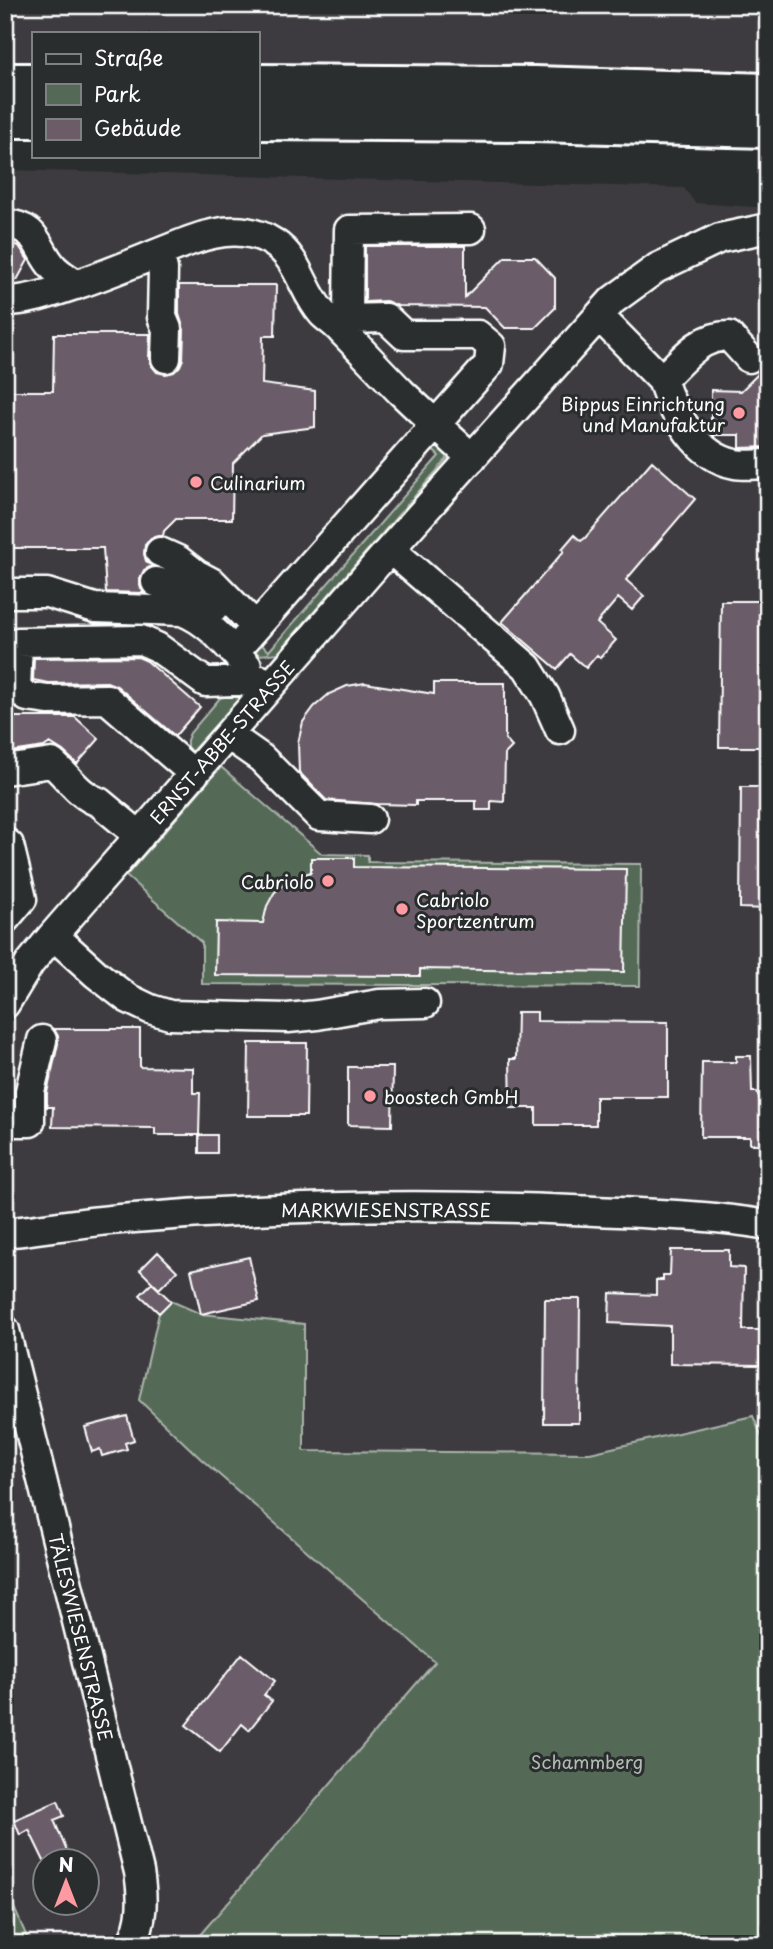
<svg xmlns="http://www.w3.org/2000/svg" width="773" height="1949" viewBox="0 0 773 1949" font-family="'Playpen Sans',sans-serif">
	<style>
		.built { fill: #3e3b3f; fill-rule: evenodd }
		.green { fill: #546a57; stroke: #aab4ab; stroke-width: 2 }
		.building { fill: #6b5c67; stroke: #fff; stroke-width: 2 }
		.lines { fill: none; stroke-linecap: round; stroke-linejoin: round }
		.minor-casing { stroke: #fff; stroke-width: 33 }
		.highway-casing { stroke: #fff; stroke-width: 44 }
		.minor { stroke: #2a2d2e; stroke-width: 28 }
		.highway { stroke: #2a2d2e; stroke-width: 38 }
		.poi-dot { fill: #ff9aa2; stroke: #2a2d2e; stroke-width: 2.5 }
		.labels { text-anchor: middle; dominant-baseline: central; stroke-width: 6; stroke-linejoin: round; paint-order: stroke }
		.poi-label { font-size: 18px; fill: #fff; stroke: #2a2d2e; text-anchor: start }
		.street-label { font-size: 18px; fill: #fff; stroke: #2a2d2e }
		.park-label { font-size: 18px; fill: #b2bcb3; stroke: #2a2d2e }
	</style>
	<rect width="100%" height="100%" fill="#2a2d2e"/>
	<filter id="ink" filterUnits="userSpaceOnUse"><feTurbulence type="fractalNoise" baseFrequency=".0143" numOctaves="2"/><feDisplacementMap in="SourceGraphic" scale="14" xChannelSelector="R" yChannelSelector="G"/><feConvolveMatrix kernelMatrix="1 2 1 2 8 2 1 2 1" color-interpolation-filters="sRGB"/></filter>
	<g filter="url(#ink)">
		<path class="built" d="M5 5H768V76L643 72 536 65 257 67V33H33V64L5 62Z
			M5 170 684 188 695 203 768 208V1944H5ZM46 1862H88V1904H46Z"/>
		<path class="green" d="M434 441 449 455 447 459 278 653 260 655 254 650 257 641 269 651 439 456 428 446Z
			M232 695 238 696V701L190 753 187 752V740L190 733 220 698Z
			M221 767 322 854 368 855V862L641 864 640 986 202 984V943L126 876Z
			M171 1301 201 1314 304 1324V1451L590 1453 753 1416 768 1451V1944H192L435 1662 201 1459 139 1400 159 1313Z
			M5 1887 30 1944H5Z"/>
		<path class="building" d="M5 241 19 246 28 260 17 280H5Z
			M365 246H465V297L505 257H535L555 278V308L535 328H505L485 307 398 306 386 301 365 302Z
			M179 285H276L275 336H263L262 384 315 391V427L262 434 233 463 232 519H176L164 531 163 536H158L151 538 145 545 144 554 146 561 152 566 144 570 140 578V586L144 593 106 592 103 548H5V391H53L54 334H150L149 357 152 366 157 372 165 374 174 372 180 366 183 359 184 330 179 314Z
			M768 364V447L740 448V435H714L711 432V390L741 391Z
			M652 461 695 499 626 580 644 596 632 610 618 598 597 623 616 640 600 658 597 655 586 668 570 654 557 669 502 622 564 551 562 549 574 535 581 541 585 538Z
			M721 601H768V747H719Z
			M138 657 147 661 200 707 175 736 117 686 107 682 49 683 33 680 34 658Z
			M434 683H505V739L512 747 505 754 504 802 491 801V810H476V801H416V805L377 804 326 800 299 772 298 743 303 722 314 707 329 694 347 686 365 683 434 694Z
			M5 717H75L99 739 77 764 63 751 50 743 44 747 5 753Z
			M741 787H768V909L740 908Z
			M311 858H354V867L626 869 624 972 420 969V976L215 975 216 922 263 923 267 906 274 893 288 880 311 872Z
			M517 1012H537V1021L668 1022V1097H596V1125H536V1108H511L510 1059H516Z
			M54 1029H140V1067L193 1068V1093H200L199 1135H217V1153H199V1135H155V1128L52 1127 53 1107H47V1093L58 1044V1036Z
			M249 1043H307L306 1116H248Z
			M736 1056H751L752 1092H757L762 1106H768V1144H750V1137H701L702 1062H736Z
			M348 1067H393L392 1126 348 1125Z
			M671 1250H729V1267L744 1268 743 1330H761L760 1365 670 1364V1326L609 1323 610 1293 656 1295V1280H663V1275H670Z
			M158 1252 177 1271 159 1289 140 1270Z
			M249 1257 259 1301 201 1314 191 1270Z
			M152 1283 171 1301 159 1313 140 1295Z
			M545 1299H580L579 1423H544Z
			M127 1416 134 1440 125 1443 127 1449 102 1456 100 1449 92 1452 85 1427Z
			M242 1654 275 1681 264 1695 272 1701 249 1730 242 1724 220 1752 186 1725Z
			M58 1801 64 1816 54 1820 71 1861H44L29 1830 20 1835 14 1820Z"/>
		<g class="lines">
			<defs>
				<path id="minor" d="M5 224C39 226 36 248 53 267 59 274 69 279 76 285
					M159 254 163 269 162 317 167 329 166 358
					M5 301C30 301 54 292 78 284 117 271 154 254 192 240 219 230 249 226 274 243 299 259 303 292 322 313 328 319 336 324 342 331 362 351 381 372 401 392 424 414 448 436 472 458
					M599 316 662 380C682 360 699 336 729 336L749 358
					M348 319 349 230 471 229
					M662 380C673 413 697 457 735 464 745 466 757 464 768 464
					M390 549 527 667 545 696 560 730
					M160 552 178 560 196 574 213 583 256 627
					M156 582 187 589 213 608
					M5 593H47L95 608 182 611C209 621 228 646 247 666
					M234 652 489 364 491 346 478 335H404L386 318 348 319 340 328
					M228 735 261 758 319 816 370 819
					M5 770 52 763C68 776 79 796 99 802L140 836
					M194 774 107 699 48 700 27 697 16 688 18 642 141 640 157 647 205 682 261 680
					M5 842 9 845 22 899 5 919
					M53 935 96 974 127 998 150 1009 170 1015 288 1018 317 1015 379 1004 425 1003
					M5 1004 30 963 53 935 390 549 613 300 657 268 720 238 768 228
					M5 1122H30V1091L42 1040
					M5 1233C44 1229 82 1222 121 1219 271 1206 422 1203 572 1210 637 1213 704 1214 768 1225
					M5 1330 139 1872C143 1897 144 1921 131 1944"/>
				<path id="highway" d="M5 83H33
					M257 84 534 86 768 93
					M5 118H33
					M257 120 533 122 768 128"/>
			</defs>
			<use href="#minor" class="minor-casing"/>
			<use href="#highway" class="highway-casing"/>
			<use href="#minor" class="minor"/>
			<use href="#highway" class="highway"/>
		</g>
	</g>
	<g class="poi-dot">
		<circle cx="739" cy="413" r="7"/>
		<circle cx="196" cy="482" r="7"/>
		<circle cx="328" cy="881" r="7"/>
		<circle cx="402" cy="909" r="7"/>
		<circle cx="370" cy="1096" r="7"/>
	</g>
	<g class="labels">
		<g class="poi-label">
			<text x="725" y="403" text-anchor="end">Bippus Einrichtung<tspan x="725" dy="21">und Manufaktur</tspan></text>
			<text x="210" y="482">Culinarium</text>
			<text x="314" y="881" text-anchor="end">Cabriolo</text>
			<text x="416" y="899">Cabriolo<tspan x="416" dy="21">Sportzentrum</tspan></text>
			<text x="384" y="1096">boostech GmbH</text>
		</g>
		<g class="street-label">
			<text transform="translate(222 742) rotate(-49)">ERNST-ABBE-STRASSE</text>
			<text x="386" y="1209">MARKWIESENSTRASSE</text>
			<text transform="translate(81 1637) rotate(76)">TÄLESWIESENSTRASSE</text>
		</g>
		<g class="park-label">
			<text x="587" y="1761">Schammberg</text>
		</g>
	</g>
	<rect width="773" height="1949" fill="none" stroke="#2a2d2e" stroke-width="28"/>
	<rect x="14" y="14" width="745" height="1921" fill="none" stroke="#fff" stroke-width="2.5" filter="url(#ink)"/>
	<rect x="32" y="32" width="228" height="126" fill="#2a2d2e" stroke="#7f8182" stroke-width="2"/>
	<rect x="46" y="54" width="35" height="10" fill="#2a2d2e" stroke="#7f8182" stroke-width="2"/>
	<text x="94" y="66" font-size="21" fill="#ffffff">Straße</text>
	<rect x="46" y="84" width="35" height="21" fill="#546a57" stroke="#7f8182" stroke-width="2"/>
	<text x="94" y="102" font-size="21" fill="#ffffff">Park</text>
	<rect x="46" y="119" width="35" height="21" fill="#6b5c67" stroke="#7f8182" stroke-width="2"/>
	<text x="94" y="136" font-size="21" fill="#ffffff">Gebäude</text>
	<g transform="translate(66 1882)"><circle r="33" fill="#2a2d2e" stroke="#7f8182" stroke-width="2"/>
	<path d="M0-5L12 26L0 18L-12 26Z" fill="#ff9aa2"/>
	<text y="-10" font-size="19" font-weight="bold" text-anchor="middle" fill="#ffffff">N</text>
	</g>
</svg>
